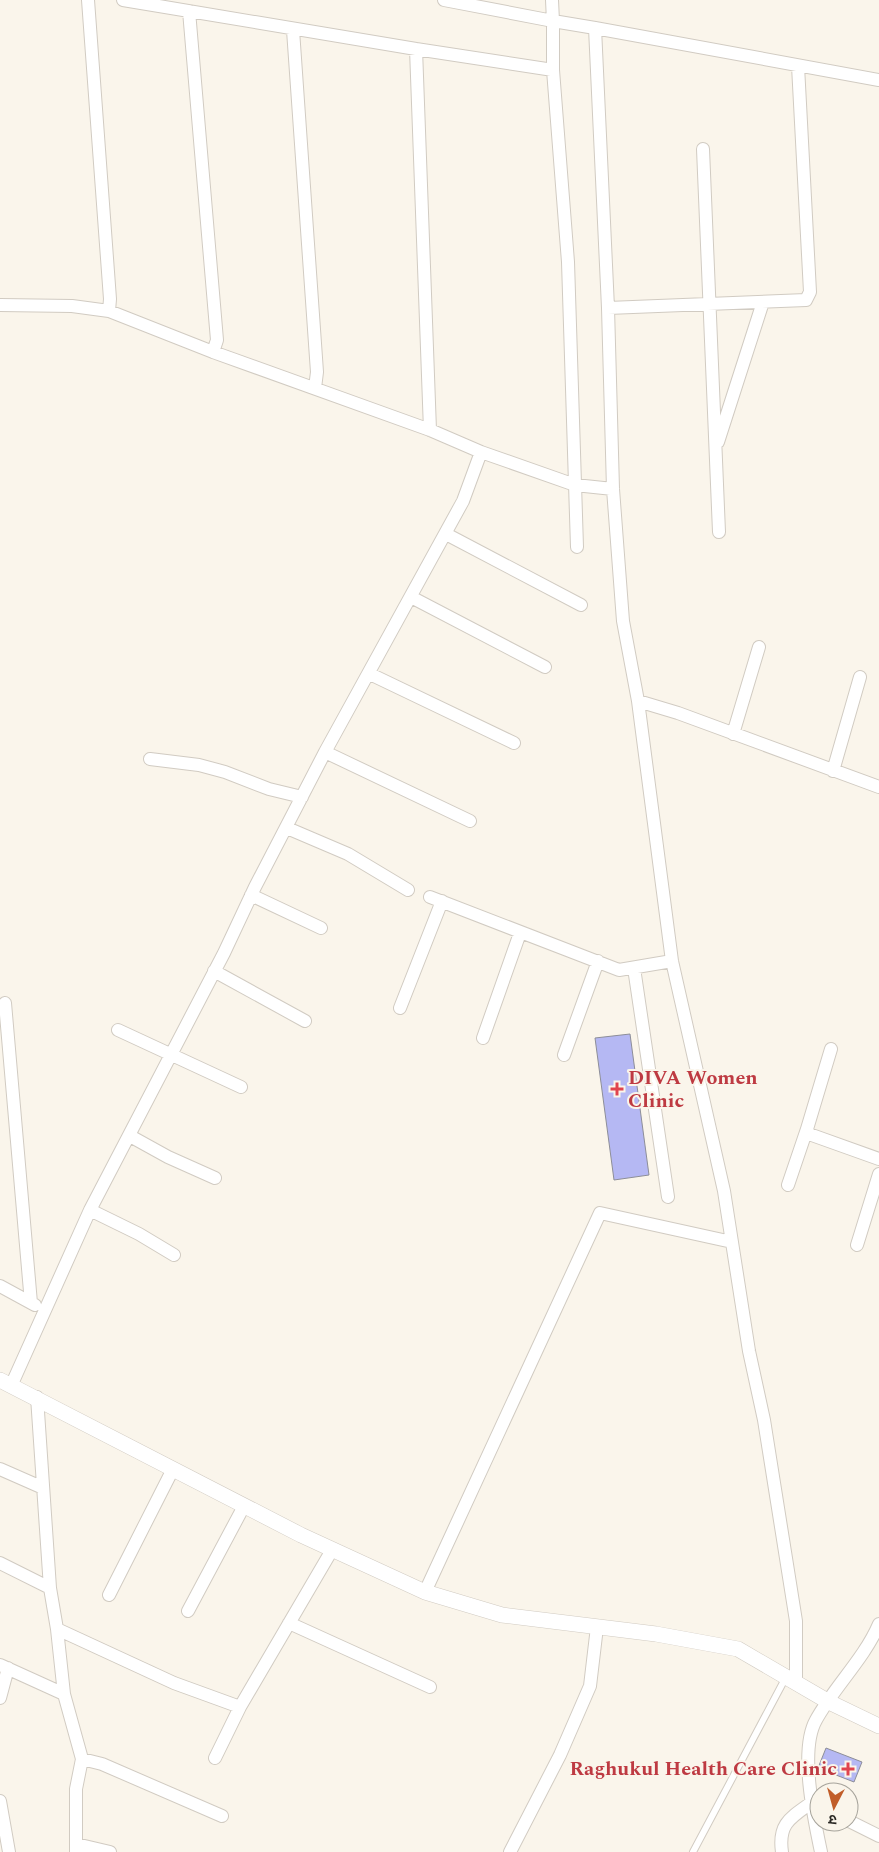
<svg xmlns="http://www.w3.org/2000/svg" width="879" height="1852" viewBox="0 0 879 1852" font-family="Spectral,'Noto Sans Devanagari',serif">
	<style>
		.building { fill: #b5b8f3; stroke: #8d8e98 }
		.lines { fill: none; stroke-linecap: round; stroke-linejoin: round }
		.service-casing { stroke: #d1cbc2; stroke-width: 8 }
		.minor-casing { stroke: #d1cbc2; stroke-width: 14 }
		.tertiary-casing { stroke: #d1cbc2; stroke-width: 16 }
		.service { stroke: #fff; stroke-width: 6 }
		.minor { stroke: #fff; stroke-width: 12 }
		.tertiary { stroke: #fff; stroke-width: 15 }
		.health-dot { fill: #e0444e; stroke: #faf5eb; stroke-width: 2 }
		.labels { text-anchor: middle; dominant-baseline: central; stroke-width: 4; stroke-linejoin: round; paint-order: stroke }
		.health-label { font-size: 20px; font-weight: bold; fill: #be3a42; stroke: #faf5eb; text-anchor: start }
	</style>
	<rect width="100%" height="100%" fill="#faf5eb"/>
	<path class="building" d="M630 1034 649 1175 614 1180 595 1038Z
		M826 1748 862 1762 854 1782 818 1768Z"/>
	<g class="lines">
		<defs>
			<path id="service" d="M693 1852 786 1677"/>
			<path id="minor" d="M88 0 110 299 109 311
				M123 0 416 49 430 430
				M444 0 553 21 552 0
				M189 11 217 340 213 352
				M293 30 317 372 315 388
				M416 49 553 70
				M703 149 719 532
				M0 305 72 306 109 311 213 352 430 430 481 452 575 485 613 489
				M608 308 806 300 810 292 798 66
				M718 442 763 302
				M446 534 581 605
				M577 547 568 262 553 70V21L595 28
				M411 597 545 667
				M370 674 514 743
				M638 701 678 713 879 787
				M733 734 759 647
				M325 752 470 821
				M150 759 199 765 225 772 269 789 302 797
				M833 771 860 677
				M287 828 348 854 408 890
				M251 895 321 928
				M430 897 619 970 672 961
				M634 968 668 1197
				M214 971 305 1021
				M5 1003 31 1303
				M400 1008 442 901
				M118 1030 241 1087
				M483 1038 520 933
				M831 1049 807 1129 809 1134 879 1159
				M564 1055 598 961
				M130 1136 168 1157 215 1178
				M788 1185 807 1129
				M90 1210 139 1234 174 1255
				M857 1245 879 1174
				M0 1286 35 1305
				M11 1386 90 1210 224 953 255 887 325 752 463 501 481 452
				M37 1397 50 1588
				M0 1469 41 1487
				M0 1563 50 1588 57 1629 174 1683 240 1707
				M425 1592 600 1213 732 1242
				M109 1595 173 1469
				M188 1611 244 1506
				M289 1623 430 1687
				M57 1629 64 1694 82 1759 76 1789V1852
				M0 1665 64 1694
				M796 1681V1621L764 1420 749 1351 724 1191 672 961 638 701 623 621 613 489 608 308 595 28 879 80
				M0 1698 8 1668
				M215 1758 240 1707 332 1550
				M82 1759 102 1764 222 1816
				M0 1801 9 1852
				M849 1821 879 1836
				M76 1844 110 1852
				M510 1852 560 1755 590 1686 597 1627
				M782 1852C778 1824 790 1818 811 1803
				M821 1852C814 1819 799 1750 816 1720 834 1687 864 1659 879 1624"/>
			<path id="tertiary" d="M0 1380 301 1535 425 1592 502 1615 656 1634 738 1649 829 1702 879 1726"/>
		</defs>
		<use href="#service" class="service-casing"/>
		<use href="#minor" class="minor-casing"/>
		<use href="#tertiary" class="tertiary-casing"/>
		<use href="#service" class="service"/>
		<use href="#minor" class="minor"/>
		<use href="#tertiary" class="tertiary"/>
	</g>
	<g class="health-dot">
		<path d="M614.5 1081.5h5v5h5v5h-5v5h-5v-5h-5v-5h5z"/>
		<path d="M845.5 1761.5h5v5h5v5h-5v5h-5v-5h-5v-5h5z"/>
	</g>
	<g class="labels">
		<g class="health-label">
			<text x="628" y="1078">DIVA Women<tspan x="628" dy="23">Clinic</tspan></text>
			<text x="837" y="1769" text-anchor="end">Raghukul Health Care Clinic</text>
		</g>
	</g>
	<g transform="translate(834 1807) rotate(186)"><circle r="24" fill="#faf5eb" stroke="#a6a39b"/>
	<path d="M0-4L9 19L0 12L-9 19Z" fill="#c15d29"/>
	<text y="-8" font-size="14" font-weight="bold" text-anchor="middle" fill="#292723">उ</text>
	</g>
</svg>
